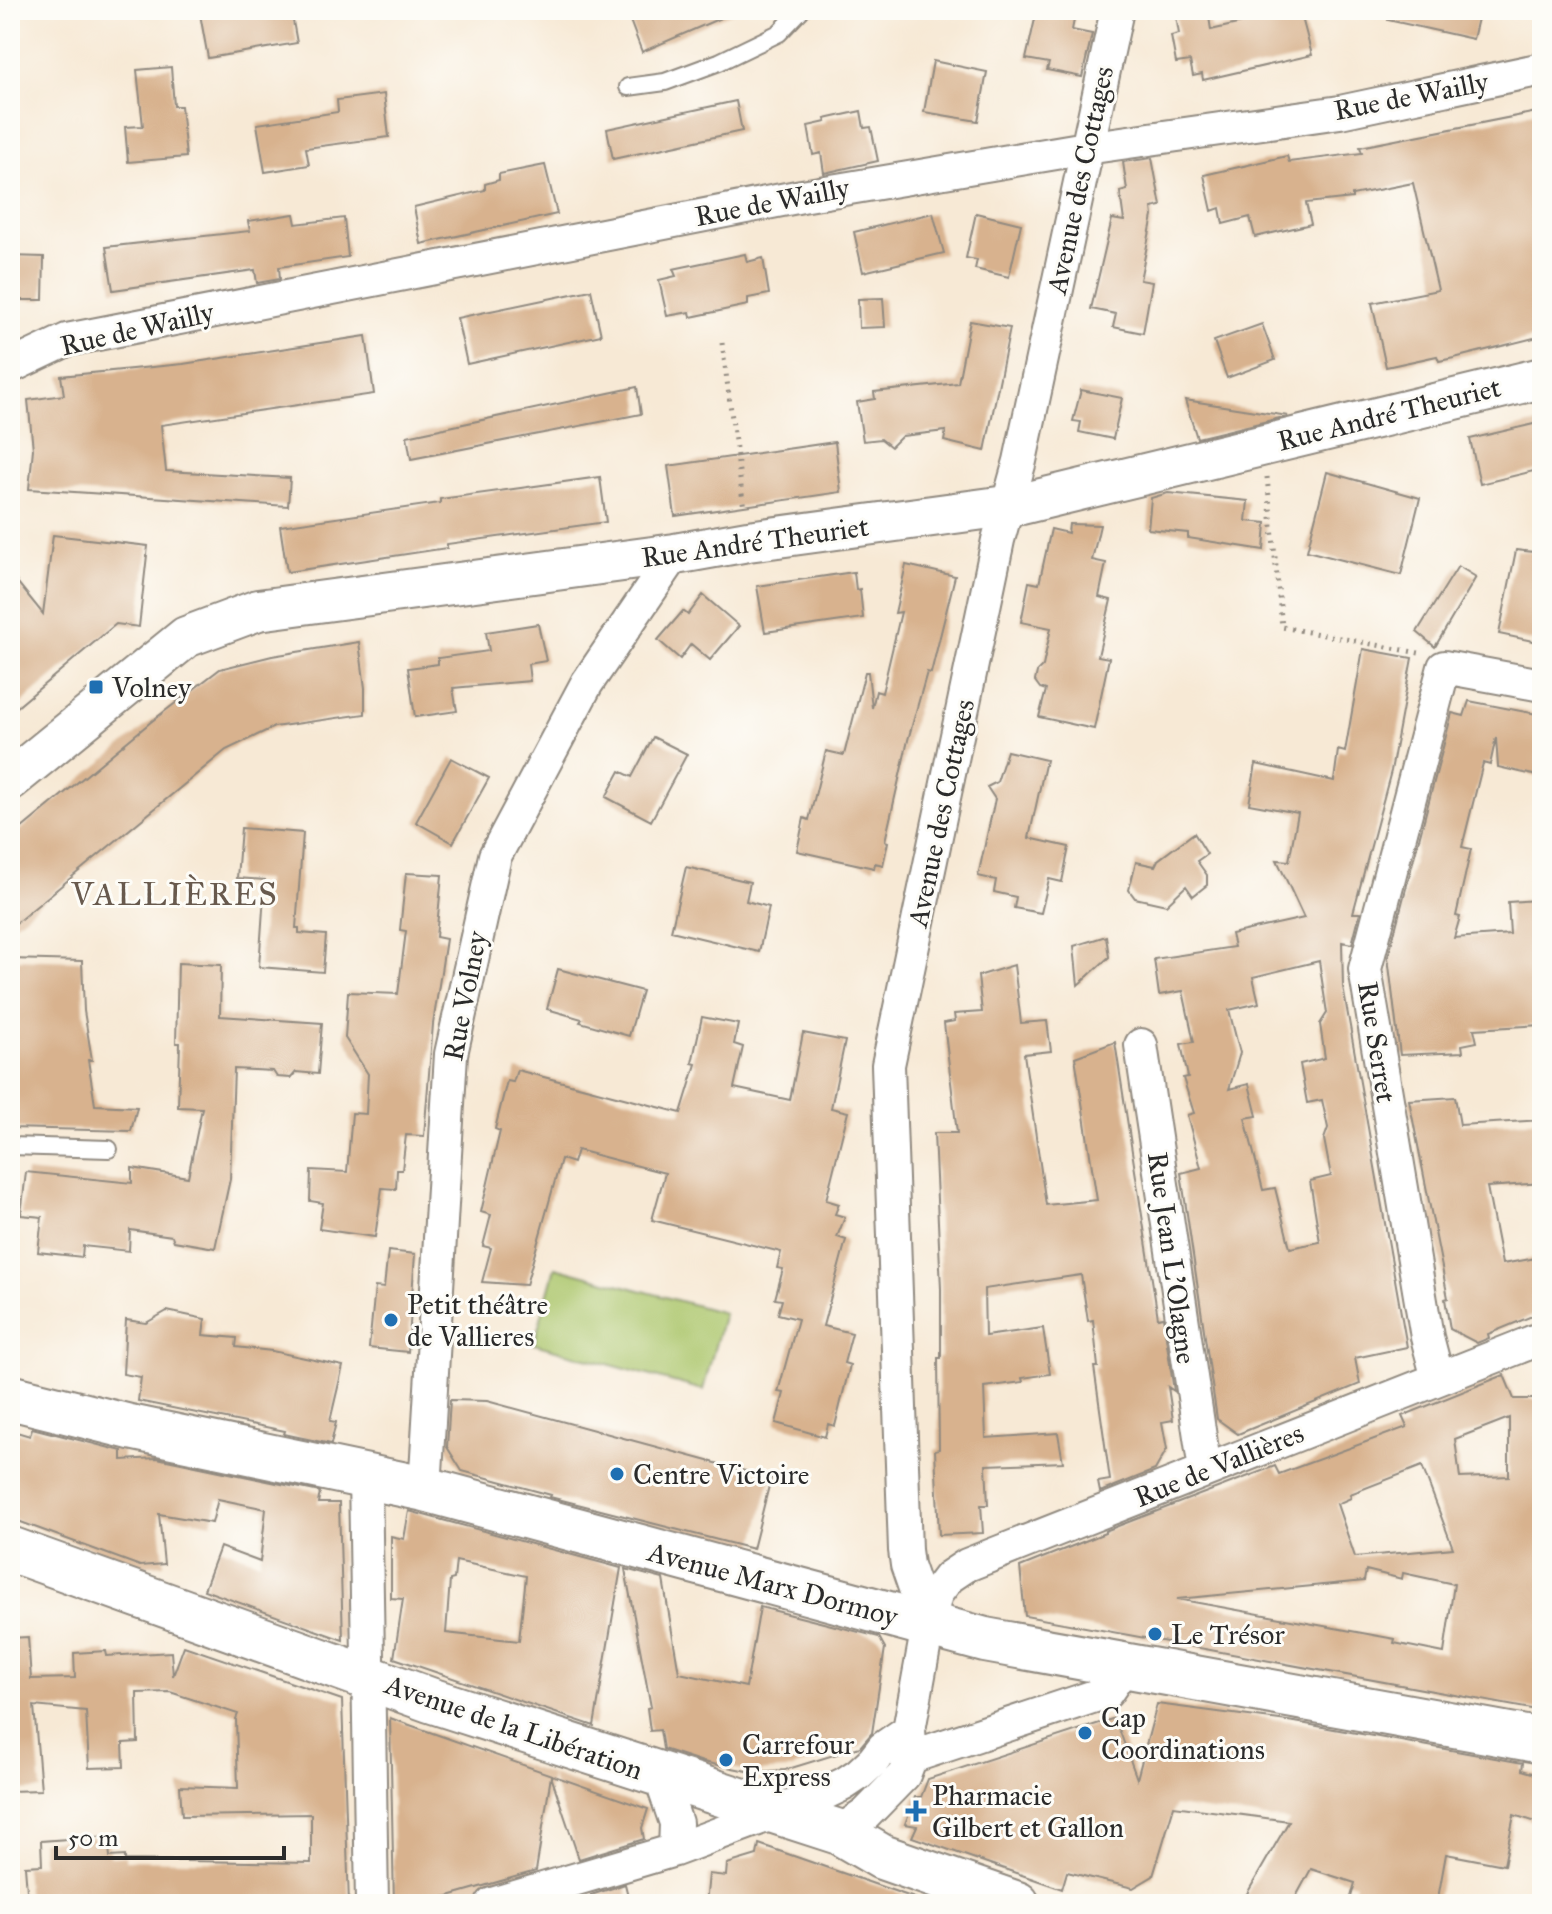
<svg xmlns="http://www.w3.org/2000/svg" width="1552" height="1914" viewBox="0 0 1552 1914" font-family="'IM FELL Great Primer',serif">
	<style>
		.pitch { fill: #acc66c; stroke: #6c784c; stroke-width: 2 }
		.building { fill: #d8b28e; fill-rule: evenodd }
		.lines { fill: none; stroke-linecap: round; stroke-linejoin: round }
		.service-casing { stroke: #918a80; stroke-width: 20 }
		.minor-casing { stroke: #918a80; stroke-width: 36 }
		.tertiary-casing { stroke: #918a80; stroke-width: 44 }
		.primary-casing { stroke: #918a80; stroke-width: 48 }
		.path { stroke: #918a80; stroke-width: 5; stroke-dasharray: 2 6; stroke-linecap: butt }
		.service { stroke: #fff; stroke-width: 16 }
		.minor { stroke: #fff; stroke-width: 32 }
		.tertiary { stroke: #fff; stroke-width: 40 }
		.primary { stroke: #fff; stroke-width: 44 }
		.rail { stroke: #2b2b2b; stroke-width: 6; stroke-dasharray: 12 6; stroke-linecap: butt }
		.poi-dot { fill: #1f6fb2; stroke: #fdfcf7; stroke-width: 3 }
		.labels { text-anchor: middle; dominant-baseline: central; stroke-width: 6; stroke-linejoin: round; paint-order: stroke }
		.street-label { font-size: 28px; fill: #2b2b2b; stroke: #fdfcf7 }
		.poi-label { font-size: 28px; fill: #2b2b2b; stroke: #fdfcf7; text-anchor: start }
		.quarter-label { font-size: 32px; letter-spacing: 2px; fill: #685a4e; stroke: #fdfcf7 }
	</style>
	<rect width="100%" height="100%" fill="#fdfcf7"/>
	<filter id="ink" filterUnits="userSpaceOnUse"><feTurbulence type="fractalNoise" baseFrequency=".0125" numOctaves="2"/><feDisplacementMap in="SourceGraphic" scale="16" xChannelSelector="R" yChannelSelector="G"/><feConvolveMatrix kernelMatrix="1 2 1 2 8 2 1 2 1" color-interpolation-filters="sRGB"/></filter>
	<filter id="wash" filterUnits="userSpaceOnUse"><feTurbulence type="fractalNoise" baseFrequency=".006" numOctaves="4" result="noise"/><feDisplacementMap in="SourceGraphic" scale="32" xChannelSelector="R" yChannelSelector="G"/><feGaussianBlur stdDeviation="1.8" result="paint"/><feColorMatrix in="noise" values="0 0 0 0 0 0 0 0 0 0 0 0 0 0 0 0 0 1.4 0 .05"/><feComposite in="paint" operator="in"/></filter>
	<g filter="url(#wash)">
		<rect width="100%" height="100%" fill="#f7e9d5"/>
		<path class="pitch" d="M555 1267 724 1313 703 1390 534 1344Z"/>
		<g id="blocks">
			<path class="building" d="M231 10H242L244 16 291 10 297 43 208 58 200 14Z
				M626 10H739L642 52Z
				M1037 10H1076L1072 30 1092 34 1082 77 1047 70 1049 63 1026 59Z
				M1175 10H1208L1211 30 1268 17 1266 10H1300L1312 55 1203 80 1202 74 1193 76 1190 61 1176 63 1171 36 1179 34Z
				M1389 10H1480L1473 39 1388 20Z
				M933 61 987 72 978 121 924 112Z
				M171 67 174 106H181L186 157 128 162 125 127 143 126 137 70Z
				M384 94 389 137 306 148 309 165 265 172 257 124 338 112 337 100Z
				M736 101 742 131 613 159 607 129Z
				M861 111 864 128 871 127 878 161 824 173 821 153 813 155 808 126 826 122 825 119Z
				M1542 111V336L1454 358 1439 361 1437 356 1386 367 1372 303 1438 290 1413 183 1352 195V198L1306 203 1311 224 1255 237 1250 217 1223 224 1220 208 1212 211 1204 175 1287 156 1289 162 1362 153 1360 147Z
				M1152 158 1161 206 1152 208 1153 216 1140 280 1152 282 1143 333 1113 327 1116 314 1091 309 1112 219 1124 221 1120 192 1127 190 1123 162Z
				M545 165 557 214 421 244 414 207 485 190V184L499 180V174Z
				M933 213 944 253 863 272 854 232Z
				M976 213 1021 224 1009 277 975 269 977 260 966 258Z
				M294 214 296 224 344 218 348 257 279 267 280 279 257 283 255 270 113 290 106 247 250 231 248 221Z
				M745 254 747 262 763 258 769 294 748 298V305L691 317 690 312 667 316 659 280 676 276 673 269Z
				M10 256 44 257 43 300H10Z
				M591 290 601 335 467 364 457 318Z
				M883 298 885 327 859 328 858 299Z
				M970 321 1010 328 985 451 944 441 946 431 902 436 891 447 881 439 863 441 857 402 875 399 874 392 958 383Z
				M1262 324 1275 360 1227 378 1214 341Z
				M366 336 374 394 161 425 166 471 290 478 288 506 29 489 33 449 28 400 64 395 61 376 183 364Z
				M637 387 641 414 411 459 407 436Z
				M1081 390 1122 398 1113 439 1079 432 1081 422 1073 421Z
				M1185 400 1288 416 1197 438Z
				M1542 422V469L1480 484 1470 439Z
				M835 442 841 492 675 516 668 466Z
				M1327 472 1420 498 1401 575 1307 551Z
				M600 477 606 522 447 544V548L287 572 280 526 440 503V499Z
				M1168 493 1248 501 1246 521 1266 523 1264 550 1188 538V533L1148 529 1151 498Z
				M1069 524 1100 525 1092 560 1106 563 1099 597 1111 600 1098 656 1109 658 1094 729 1039 717 1046 690 1040 688 1035 681 1037 672 1043 666 1051 628 1021 622 1029 582 1039 584 1051 529 1068 533Z
				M53 535 148 546 139 627 116 624 10 713V573L43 614Z
				M1516 550 1542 553V643L1499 634Z
				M906 565 955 576 931 673 927 672 908 740 885 841 888 842 883 865 875 863 874 868 797 851 804 818 809 820 826 751 844 755 865 672H868L872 708 876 691 882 693 901 612 895 613Z
				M1458 566 1476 577 1435 647 1417 632Z
				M854 572 856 590 860 589 863 618 765 632 757 586Z
				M703 595 739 626 710 660 691 644 680 659 658 640 683 611 688 615Z
				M538 624 546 661 528 664 530 681 453 688 457 711 415 717 408 668 438 664V658L489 651 486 632Z
				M359 642 365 688V714L274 727 226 750 10 928V838L152 721 220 669 272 656Z
				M1363 649 1412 658 1391 771 1353 913H1360L1352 944 1342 942 1343 987 1407 1347 1355 1358 1360 1384 1238 1434 1217 1419 1181 1173 1201 1168 1187 1115 1194 1113 1183 1078 1188 1077 1181 1044 1194 1042 1183 991 1159 995 1154 959 1234 947 1231 934 1304 918 1277 860 1289 861 1298 813 1249 804 1256 764 1334 781 1338 750 1345 752ZM1319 961 1327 1013 1320 1024 1325 1058 1300 1064 1307 1103 1322 1100 1328 1128 1324 1139 1331 1176 1310 1181 1320 1242 1290 1248 1275 1188 1263 1190 1245 1118 1257 1116 1249 1084 1229 1089 1240 1053 1229 1010 1259 1003 1253 977Z
				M1469 701 1542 715V777L1498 767 1496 737 1490 765 1483 763 1462 847 1471 849 1456 916 1460 917 1454 938 1510 934 1508 902 1537 900 1539 932H1542V1025L1474 1029 1477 1042 1462 1045 1463 1052 1400 1055 1388 957 1452 713 1464 716Z
				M653 737 687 754 651 821 606 797 620 771 632 777Z
				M1007 751 1046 760 1029 838 1069 847 1062 882 1049 879 1041 913 1014 908 1016 897 994 892 996 880 978 876 995 799 987 787 997 782Z
				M451 758 489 778 453 843 416 822Z
				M241 828 303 833 296 928H299V933L326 935 323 972 259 967 265 880 237 878Z
				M1194 833 1207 854 1197 861 1207 875V885L1193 896 1186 886 1166 905 1135 898 1129 890 1136 862 1155 866 1158 860Z
				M686 867 750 882 746 901 769 907 759 952 671 931Z
				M406 873 442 875 436 937 446 939 433 1024 424 1136 406 1135 402 1170H397L396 1189 382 1188 375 1237 319 1229 323 1203 310 1201 311 1170 347 1172 352 1113 366 1114 368 1074 345 1038 348 992 398 994 406 931 400 930Z
				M1106 936 1109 957 1078 985 1074 946Z
				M10 959 82 961 84 1011 92 1060H88L95 1105 137 1107 131 1131 10 1128Z
				M178 963 221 965 220 1016 322 1023 318 1074 296 1072 291 1078 277 1077 273 1071 234 1069 230 1179 215 1248 174 1241 172 1236 130 1230 129 1251 83 1246 82 1257 38 1252 42 1217 21 1215 26 1172 132 1183V1168L188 1177 202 1108 178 1107 180 1043H176Z
				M1014 965 1021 1023 1047 1021 1051 1051 1024 1054 1046 1205 1097 1200 1075 1057 1115 1042 1158 1318 1163 1317 1174 1391 1168 1387 1173 1420 1162 1422 1167 1449 1155 1470 1100 1492 1098 1482 1110 1480 1094 1367H1098L1093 1320 1088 1321 1081 1275 984 1289 985 1336 1043 1328 1050 1374 1022 1378 1023 1382 984 1387 986 1438 1058 1433 1063 1462 986 1465 988 1505H981L983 1533 939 1535 935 1450 939 1449 938 1358H941V1289L934 1133H957L944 1023 955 1021 954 1014 982 1012 978 976Z
				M558 969 642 991 629 1036 580 1022 582 1019 547 1009Z
				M702 1017 738 1024 734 1044 743 1047 734 1088 790 1100 803 1033 845 1041 831 1108 848 1112 826 1200 839 1204 835 1214 845 1217 837 1237 846 1240 823 1326 852 1333 844 1363 850 1365 835 1426 828 1424 825 1437 776 1423 784 1393 778 1392 798 1319 778 1314 782 1300 775 1299 783 1269 777 1268 781 1252 652 1220 665 1173 577 1150 573 1163 561 1159 526 1285 482 1282 491 1248 483 1246 491 1215 481 1212 500 1131 495 1129 507 1081 513 1082 517 1070 681 1113 696 1064 692 1063Z
				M1455 1097 1460 1125 1542 1120V1183L1487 1187 1502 1264 1542 1257V1312L1488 1334 1489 1338 1477 1343 1450 1329 1445 1299 1448 1298 1409 1100Z
				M388 1251 415 1254 408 1352 369 1348 375 1287 384 1288Z
				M167 1311 205 1319 203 1335 237 1338 236 1347 272 1351 343 1366 330 1421 336 1422 331 1444 284 1434 285 1431 138 1401 141 1377 123 1374 126 1320 146 1323Z
				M1504 1375 1514 1399H1542V1711L1025 1616 1020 1567 1105 1533V1531L1275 1466 1279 1474 1407 1427 1402 1416ZM1509 1418V1476L1460 1478 1455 1439ZM1422 1466 1453 1548 1355 1557 1337 1504 1351 1498 1350 1494ZM1366 1570 1402 1579 1403 1573 1454 1584 1444 1653 1394 1643 1395 1639 1177 1599 1364 1581Z
				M450 1400 487 1401 771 1478 753 1549 550 1497 551 1495 462 1471 447 1447Z
				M32 1428 122 1451V1460L157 1458 320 1492 318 1503H339L343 1640 204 1590 220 1547 260 1562 266 1509 218 1499 212 1523 159 1514 164 1564 140 1566 10 1518V1430L30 1436Z
				M409 1511 621 1568 594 1726 394 1658 403 1599 391 1598V1536L404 1539ZM456 1561 526 1576 519 1641 446 1633 450 1580 454 1579Z
				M625 1569 663 1579 679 1673 746 1687 760 1607 879 1637 885 1648 872 1733 860 1747 785 1770 752 1772 703 1762 663 1749 660 1730 650 1731 647 1708 651 1707Z
				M28 1637 31 1679 75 1678 74 1653 106 1651 107 1656 171 1652 173 1676 184 1646 342 1700 349 1904H28L25 1866 42 1865 41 1841 108 1836 110 1857 125 1856V1860L311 1863V1814L182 1816 180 1786 238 1788 236 1719 238 1714 170 1692 137 1693 138 1742 123 1743 124 1767 89 1768 86 1711 34 1706 41 1790 10 1791V1638Z
				M1157 1704 1295 1722 1523 1763 1522 1770 1542 1776V1824L1514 1815 1504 1865 1446 1854 1437 1904H1349L1355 1883 1311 1869 1292 1904H1241L1289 1821 1174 1806 1153 1876 1133 1888 1067 1872 1062 1889 912 1837 917 1826 905 1824 915 1797H921L928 1779 1115 1718 1137 1779Z
				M390 1718 648 1809 642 1828 644 1839 579 1859 551 1776 536 1871 420 1904H394Z
				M759 1844 920 1900 919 1904H706L709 1874 726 1876 727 1864 757 1855Z
				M625 1884 630 1904H594L591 1895Z"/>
		</g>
	</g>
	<g filter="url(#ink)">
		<use href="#blocks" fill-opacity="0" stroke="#918a80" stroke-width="2"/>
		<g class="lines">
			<defs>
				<path id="service" d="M628 87 665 82 719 62 779 33 801 10
					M10 1146 109 1149"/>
				<path id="minor" d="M10 367 67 340 802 196 1086 148 1340 112 1542 69
					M1141 1045 1205 1470
					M1438 1379 1427 1337 1365 969 1444 667 1542 685
					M365 1475 372 1904
					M425 1489 451 1054 495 856 587 683 675 554
					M928 1626 907 1565 905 1550 888 1065 998 540 1020 461 1117 10
					M911 1757 1107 1692 1118 1676V1664
					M660 1776 676 1823 675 1850
					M839 1832 866 1814 904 1775 911 1757 909 1730 928 1626 936 1594 949 1577 967 1565 1542 1338
					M492 1904 675 1850 817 1797 844 1784 859 1774 873 1761 883 1748 909 1730"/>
				<path id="tertiary" d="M10 780 186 637 258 610 675 554 748 541 1021 504 1542 378"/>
				<path id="primary" d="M10 1397 130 1427 425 1489 985 1640 1542 1741
					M10 1549 430 1700 839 1832 882 1857 1017 1904"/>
			</defs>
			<use href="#service" class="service-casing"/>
			<use href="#minor" class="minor-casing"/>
			<use href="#tertiary" class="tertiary-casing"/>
			<use href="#primary" class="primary-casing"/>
			<path class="path" d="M722 343 744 509
				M1267 477 1282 627 1419 653"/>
			<use href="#service" class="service"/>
			<use href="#minor" class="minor"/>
			<use href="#tertiary" class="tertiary"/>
			<use href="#primary" class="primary"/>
			<path class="rail" d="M10 15 24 10"/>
		</g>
	</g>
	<g class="poi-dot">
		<rect x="88" y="679" width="16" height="16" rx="4"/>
		<circle cx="391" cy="1320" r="8"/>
		<circle cx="617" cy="1474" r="8"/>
		<circle cx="1155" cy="1634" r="8"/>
		<circle cx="1085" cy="1733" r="8"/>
		<circle cx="726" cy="1760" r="8"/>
		<path d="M912 1799h8v8h8v8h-8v8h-8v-8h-8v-8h8z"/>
	</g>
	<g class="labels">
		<g class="street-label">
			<text transform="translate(1411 96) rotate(-11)">Rue de Wailly</text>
			<text transform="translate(1080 180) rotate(-78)">Avenue des Cottages</text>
			<text transform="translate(772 202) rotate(-11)">Rue de Wailly</text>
			<text transform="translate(137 329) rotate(-13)">Rue de Wailly</text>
			<text transform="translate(1389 414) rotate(-14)">Rue André Theuriet</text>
			<text transform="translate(755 542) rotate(-8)">Rue André Theuriet</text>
			<text transform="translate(941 813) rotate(-78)">Avenue des Cottages</text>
			<text transform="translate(465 996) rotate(-79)">Rue Volney</text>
			<text transform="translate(1377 1042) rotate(81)">Rue Serret</text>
			<text transform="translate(1172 1258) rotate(82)">Rue Jean L'Olagne</text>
			<text transform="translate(1219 1465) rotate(-22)">Rue de Vallières</text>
			<text transform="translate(773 1584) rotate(15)">Avenue Marx Dormoy</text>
			<text transform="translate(514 1727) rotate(19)">Avenue de la Libération</text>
		</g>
		<g class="poi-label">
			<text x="112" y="687">Volney</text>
			<text x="407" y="1304">Petit théâtre<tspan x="407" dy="32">de Vallieres</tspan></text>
			<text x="633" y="1474">Centre Victoire</text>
			<text x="1171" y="1634">Le Trésor</text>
			<text x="1101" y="1717">Cap<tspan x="1101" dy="32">Coordinations</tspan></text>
			<text x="742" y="1744">Carrefour<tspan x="742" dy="32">Express</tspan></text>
			<text x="932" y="1795">Pharmacie<tspan x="932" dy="32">Gilbert et Gallon</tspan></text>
		</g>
		<g class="quarter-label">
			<text x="175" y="894">VALLIÈRES</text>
		</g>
	</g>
	<rect width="1552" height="1914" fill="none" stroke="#fdfcf7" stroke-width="40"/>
	<path d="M56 1846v12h228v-12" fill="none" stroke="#2b2b2b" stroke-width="4"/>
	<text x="68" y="1846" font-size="24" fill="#2b2b2b" stroke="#fdfcf7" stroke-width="6" paint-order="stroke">50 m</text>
</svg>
